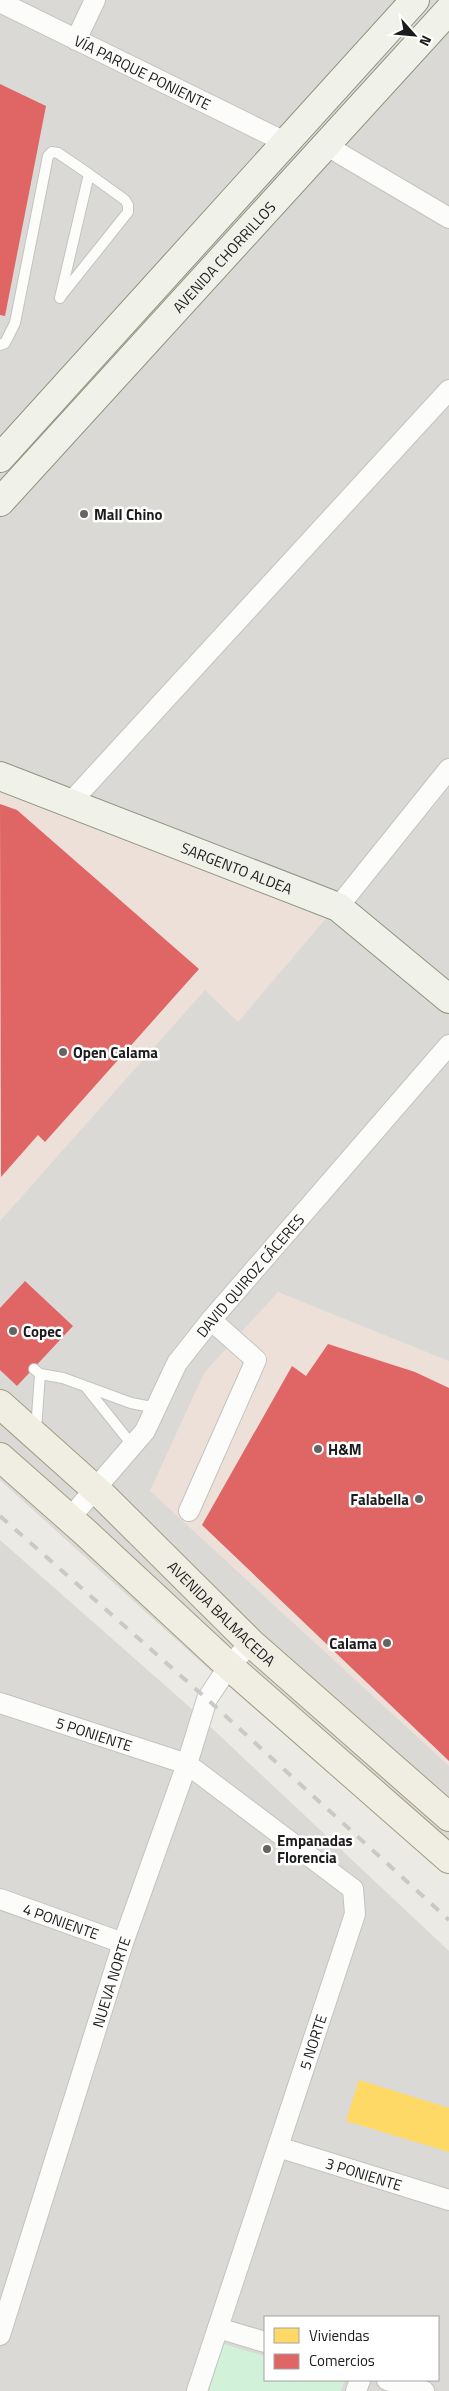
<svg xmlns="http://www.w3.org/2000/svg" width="449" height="2391" viewBox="0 0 449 2391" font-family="'Titillium Web',sans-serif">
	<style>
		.residential { fill: #dad9d6; fill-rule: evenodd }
		.commercial { fill: #ede0d9 }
		.park { fill: #d1f2d9 }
		.homes { fill: #ffd966 }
		.shops { fill: #e06666 }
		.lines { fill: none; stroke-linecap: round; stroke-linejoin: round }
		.lane-casing { stroke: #c3c3c0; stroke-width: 12 }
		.street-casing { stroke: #c3c3c0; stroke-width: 22 }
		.secondary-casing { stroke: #8e947d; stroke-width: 30 }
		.primary-casing { stroke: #a19e81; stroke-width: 30 }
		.lane { stroke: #fcfcfb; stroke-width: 10 }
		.street { stroke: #fcfcfb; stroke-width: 20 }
		.secondary { stroke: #f0f2e9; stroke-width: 28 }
		.primary { stroke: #f0ede2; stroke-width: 28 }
		.rail { stroke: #c9c9c8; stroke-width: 4; stroke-dasharray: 10 10; stroke-linecap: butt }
		.poi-dot { fill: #646462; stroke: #fff; stroke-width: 2 }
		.labels { text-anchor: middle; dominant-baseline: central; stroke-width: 5; stroke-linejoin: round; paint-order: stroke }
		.street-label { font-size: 15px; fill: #1c1c1c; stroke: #fff }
		.poi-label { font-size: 15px; font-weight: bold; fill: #1c1c1c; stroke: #fff; text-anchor: start }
	</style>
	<rect width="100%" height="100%" fill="#ebeae4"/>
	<path class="residential" d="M0 0H449V1873L212 1672 0 1480Z
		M0 1540 185 1703 449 1951V2391H0ZM265 2317H438V2380H265Z"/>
	<path class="commercial" d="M0 787 333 910 238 1022 205 990 0 1221Z
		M278 1292 449 1361V1766L150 1491 204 1373Z"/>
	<path class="park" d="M223 2344 265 2356V2380H345L341 2391H209Z"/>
	<path class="homes" d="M359 2080 449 2108V2152L346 2121Z"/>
	<path class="shops" d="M0 84 46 106 5 316 0 315Z
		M0 804 17 810 199 969 45 1142 38 1135 1 1177Z
		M25 1281 73 1326 17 1386 0 1370V1308Z
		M328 1344 415 1372 449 1388V1761L202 1525 292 1366 306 1376Z"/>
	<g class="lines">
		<defs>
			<path id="lane" d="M61 296 128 212V205L125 200 89 174
				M0 345 5 343 15 323 48 156 52 152 58 153 89 174 60 298
				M34 1369 40 1374 36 1430
				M40 1374 63 1378 131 1403 157 1408
				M85 1386 133 1446"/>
			<g id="street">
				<path id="s1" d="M0 2 285 142"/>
				<path d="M76 40 95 0"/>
				<path d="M327 146 449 218"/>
				<path d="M70 803 449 390"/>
				<path d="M338 907 449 769"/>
				<path d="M189 1511 256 1360 211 1320"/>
				<path id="s2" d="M70 1518 145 1431 177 1363 211 1320 449 1045"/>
				<path id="s3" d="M0 1703 187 1764 353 1889 355 1914 197 2391"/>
				<path id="s4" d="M0 1899 123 1943"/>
				<path id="s5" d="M278 2147 449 2200"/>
				<path d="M218 2328 265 2342"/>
				<path id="s6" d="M0 2335 123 1943 187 1764 207 1699 229 1666 251 1643"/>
				<path d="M387 2380 424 2391"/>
				<path d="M356 2391 360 2380"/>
			</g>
			<g id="secondary">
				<path d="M0 458 415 0"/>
				<path id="s7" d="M0 502 449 10"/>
				<path id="s8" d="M0 776 338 907 449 999"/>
			</g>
			<g id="primary">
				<path id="s9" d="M0 1404 105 1498 251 1643 449 1817"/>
				<path d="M0 1457 86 1533 229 1666 449 1859"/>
			</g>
		</defs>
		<use href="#lane" class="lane-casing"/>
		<use href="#street" class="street-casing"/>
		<use href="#secondary" class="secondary-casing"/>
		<use href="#primary" class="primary-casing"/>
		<use href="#lane" class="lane"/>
		<use href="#street" class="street"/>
		<use href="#secondary" class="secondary"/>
		<use href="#primary" class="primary"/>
		<path class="rail" d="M0 1516 207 1699 449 1920"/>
	</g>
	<g class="poi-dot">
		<circle cx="84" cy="514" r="5"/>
		<circle cx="63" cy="1052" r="5"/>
		<circle cx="13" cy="1331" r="5"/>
		<circle cx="318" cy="1449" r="5"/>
		<circle cx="419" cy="1499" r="5"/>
		<circle cx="387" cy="1643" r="5"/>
		<circle cx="267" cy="1849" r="5"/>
	</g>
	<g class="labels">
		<g class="street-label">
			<text stroke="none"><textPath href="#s1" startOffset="159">VÍA PARQUE PONIENTE</textPath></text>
			<text stroke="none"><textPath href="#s7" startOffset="332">AVENIDA CHORRILLOS</textPath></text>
			<text stroke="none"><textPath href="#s8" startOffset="254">SARGENTO ALDEA</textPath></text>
			<text stroke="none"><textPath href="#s2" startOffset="304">DAVID QUIROZ CÁCERES</textPath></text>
			<text stroke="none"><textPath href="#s9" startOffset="305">AVENIDA BALMACEDA</textPath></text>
			<text stroke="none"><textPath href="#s3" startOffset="99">5 PONIENTE</textPath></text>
			<text stroke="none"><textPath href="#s4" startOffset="65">4 PONIENTE</textPath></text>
			<text stroke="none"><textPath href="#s6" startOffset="370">NUEVA NORTE</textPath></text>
			<text transform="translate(313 2042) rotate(-72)">5 NORTE</text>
			<text stroke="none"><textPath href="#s5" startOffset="90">3 PONIENTE</textPath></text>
		</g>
		<g class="poi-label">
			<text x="94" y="514">Mall Chino</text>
			<text x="73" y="1052">Open Calama</text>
			<text x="23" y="1331">Copec</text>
			<text x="328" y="1449">H&amp;M</text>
			<text x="409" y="1499" text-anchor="end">Falabella</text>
			<text x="377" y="1643" text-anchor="end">Calama</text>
			<text x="277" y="1840">Empanadas<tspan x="277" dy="17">Florencia</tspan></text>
		</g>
	</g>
	<rect x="264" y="2316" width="175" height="65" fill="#ffffff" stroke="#a4a4a4"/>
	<rect x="274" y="2328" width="25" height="15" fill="#ffd966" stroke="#a4a4a4"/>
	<text x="309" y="2341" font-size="15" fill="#1c1c1c">Viviendas</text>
	<rect x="274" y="2354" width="25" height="15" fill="#e06666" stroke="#a4a4a4"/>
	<text x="309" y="2366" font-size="15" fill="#1c1c1c">Comercios</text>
	<g transform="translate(414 35) rotate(117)" stroke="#ffffff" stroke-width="4" paint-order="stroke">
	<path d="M0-4L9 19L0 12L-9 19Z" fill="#1c1c1c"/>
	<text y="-8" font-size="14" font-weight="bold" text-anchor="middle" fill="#1c1c1c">N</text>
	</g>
</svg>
